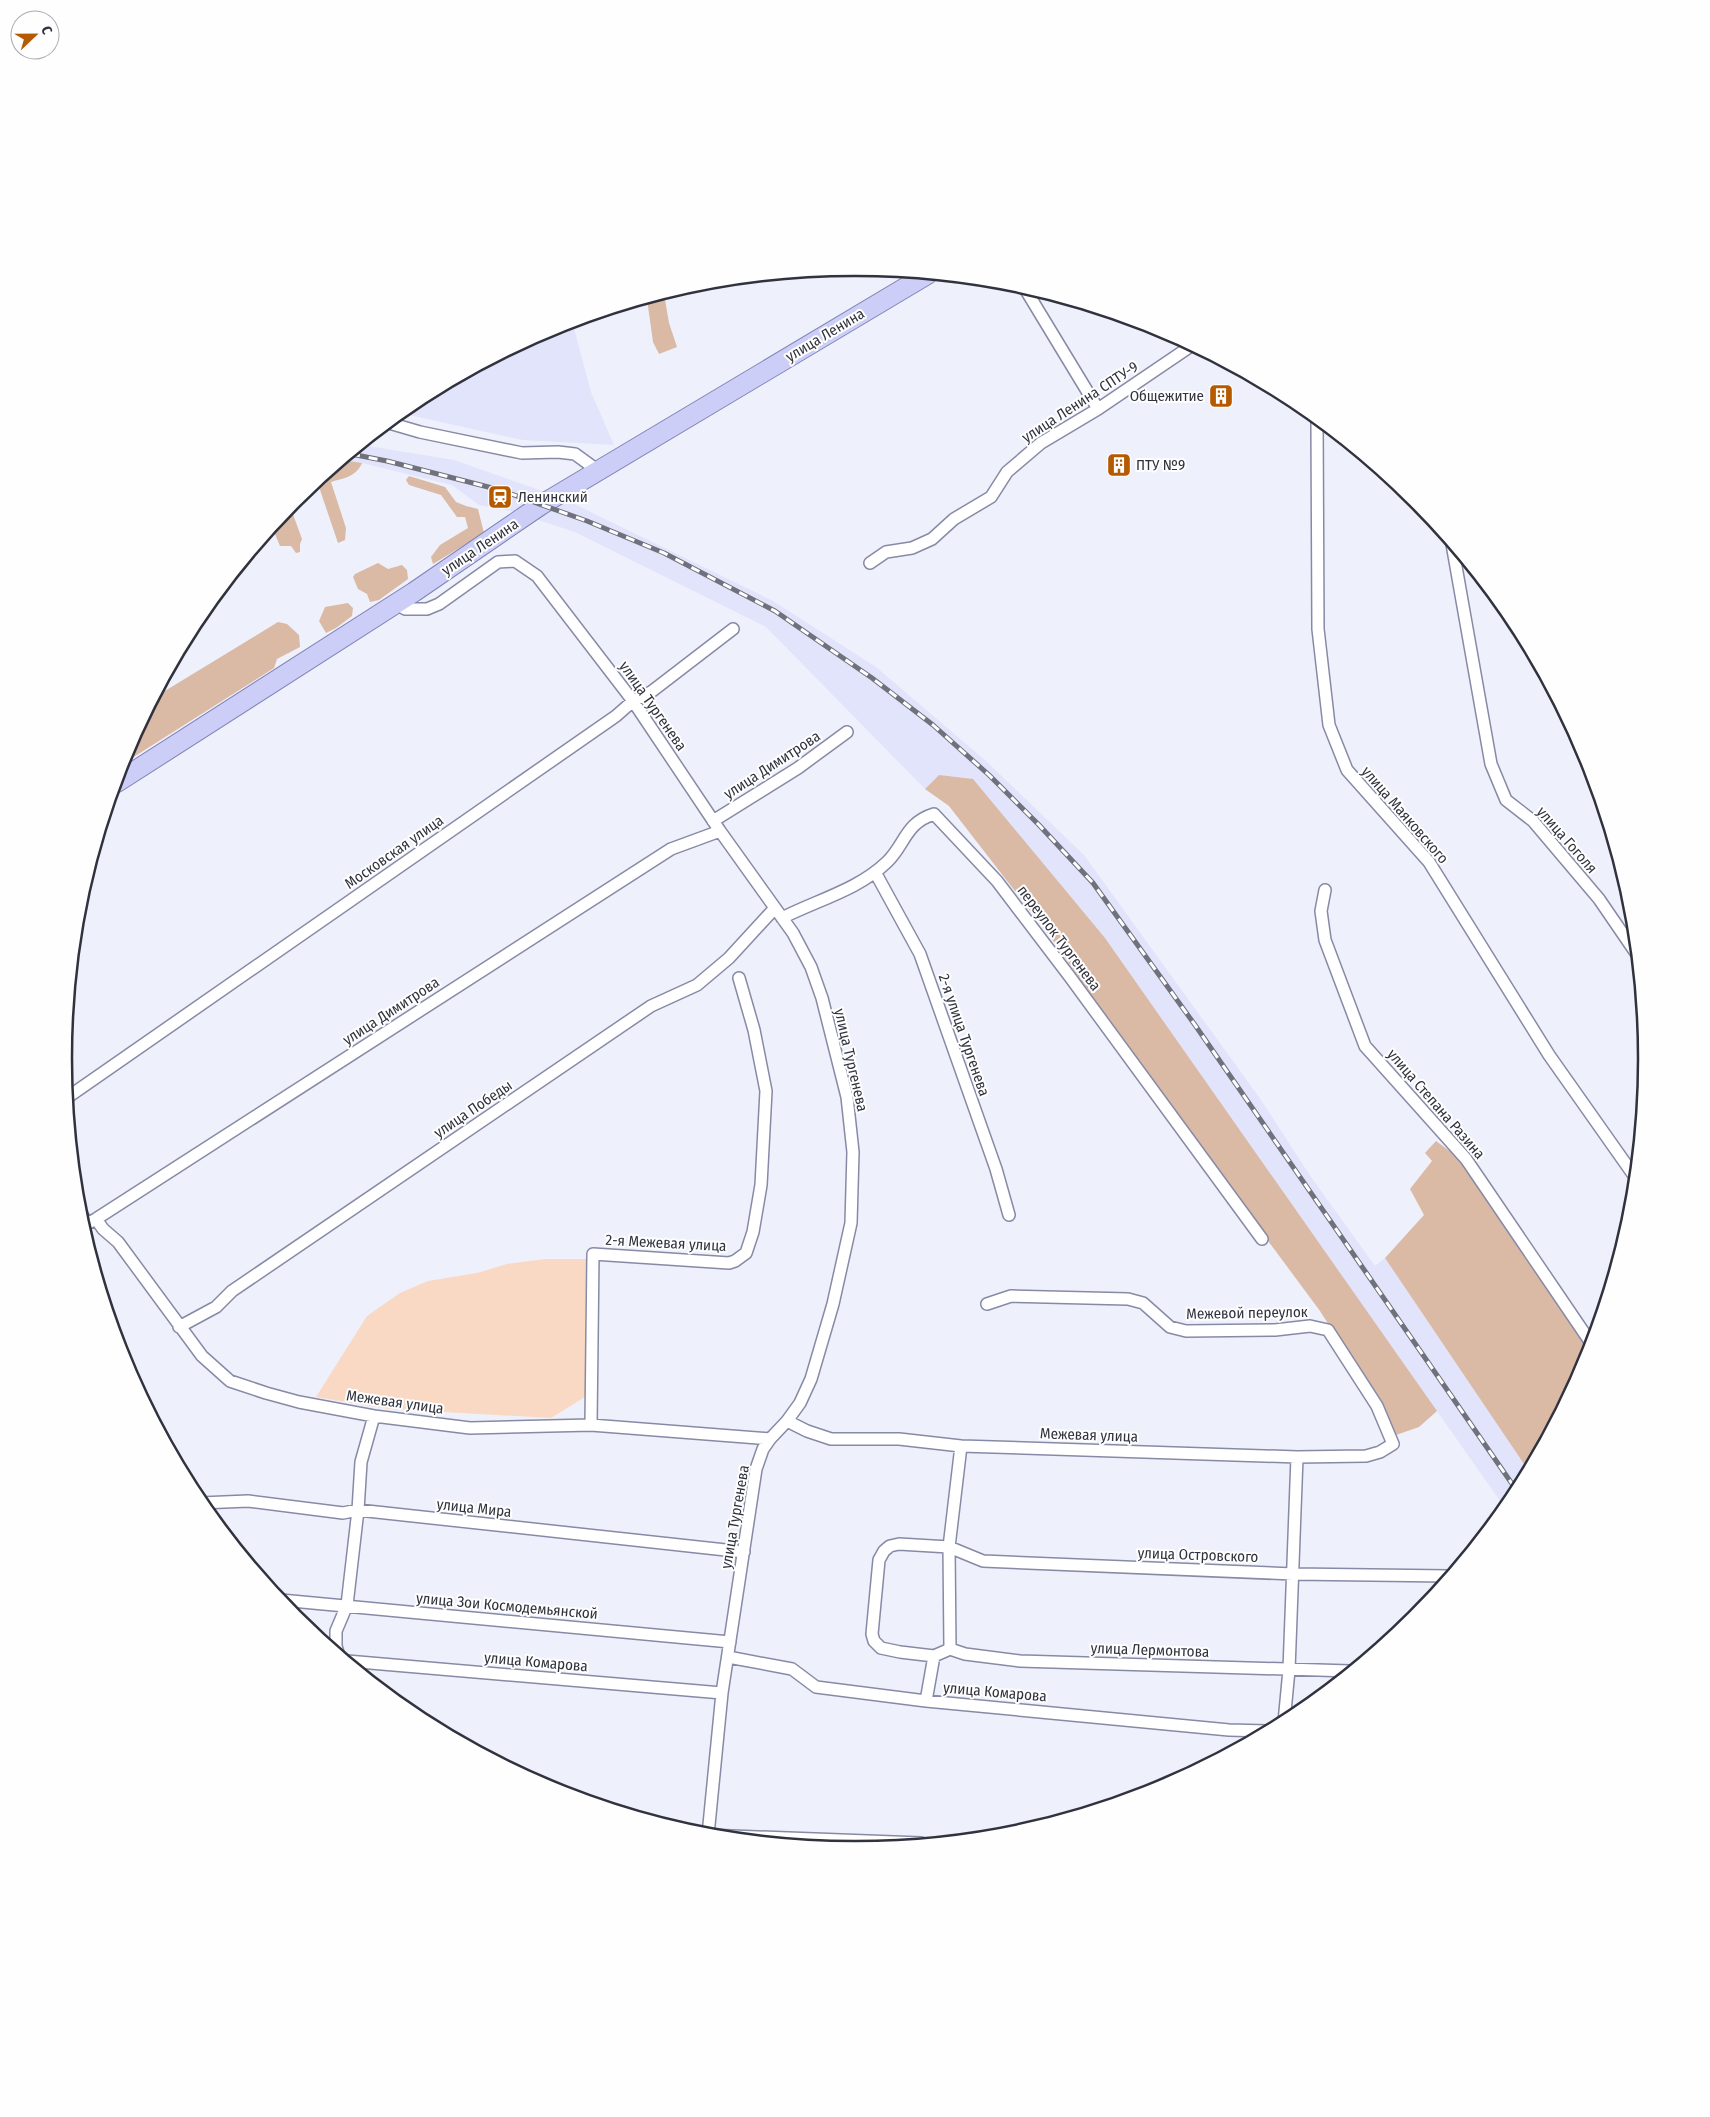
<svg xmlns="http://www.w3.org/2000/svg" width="1710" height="2117" viewBox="0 0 1710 2117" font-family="'Fira Sans Condensed',sans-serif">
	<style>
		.built { fill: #e2e4fb }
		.green { fill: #f9d8c4 }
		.forest { fill: #dab9a5 }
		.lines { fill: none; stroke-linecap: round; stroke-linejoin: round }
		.street-casing { stroke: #878aa5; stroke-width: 14 }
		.primary-casing { stroke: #7f83b3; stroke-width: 21 }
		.street { stroke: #fff; stroke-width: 11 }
		.primary { stroke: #cccef8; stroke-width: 19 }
		.rail-casing { stroke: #6f717c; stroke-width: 5 }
		.rail { stroke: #fefefe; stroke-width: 3; stroke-dasharray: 9; stroke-linecap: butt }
		.labels { text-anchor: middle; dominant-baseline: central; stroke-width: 4; stroke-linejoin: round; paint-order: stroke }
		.street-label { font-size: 15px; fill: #30323d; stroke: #fefefe }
		.poi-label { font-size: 15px; fill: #30323d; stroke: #fefefe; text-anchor: start }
		.rim { fill: none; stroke: #30323d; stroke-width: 2.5 }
	</style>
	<rect width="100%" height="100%" fill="#eef0fc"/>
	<path class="built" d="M572 321 591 392 614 445 523 440 400 413 416 400 552 327Z
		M362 445 454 460 562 498 773 601 876 667 986 761 1084 855 1261 1100 1311 1177 1375 1266 1385 1258 1528 1470 1513 1498 1505 1508 1105 938 939 775 925 789 766 627 575 532 511 511 479 505 452 485 362 463 343 460Z"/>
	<path class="green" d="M546 1259H586L585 1397 551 1418 389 1409 316 1397 367 1316 400 1293 428 1281 477 1273 507 1264Z"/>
	<path class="forest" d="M664 294 669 323 677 347 659 354 653 342 647 299Z
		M343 460 362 463C356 477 344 478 331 482L346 528 345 540 338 543 317 481Z
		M409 476 445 487 456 502 466 506 478 509 484 533 433 564 431 557 440 545 468 528 465 517H457L441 495 409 485 406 480Z
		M290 506 302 539 300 544V552L296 553 291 546H280L272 527Z
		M378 563 388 569 402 565 407 570 408 579 379 600 370 602 367 594 358 589 353 577 355 574Z
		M348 603 353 608 352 616 336 628 326 633 319 621 325 607Z
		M278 622 287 624 299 635 300 647 277 659 274 668 121 765 124 755 155 697Z
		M939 775 973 779 1105 938 1437 1411 1419 1427 1396 1435 1379 1403 1320 1311 1197 1145 1049 935 949 806 925 789Z
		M1436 1141 1459 1158 1590 1348 1586 1362 1528 1470 1385 1258 1424 1215 1410 1189 1432 1161 1425 1153Z"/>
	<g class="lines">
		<defs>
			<path id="street" d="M1024 287 1098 409
				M1317 419 1318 629 1329 725 1347 770 1429 862 1549 1055 1635 1177
				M389 423 420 432 522 453 558 452 575 454 597 470
				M1452 544 1491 764 1506 800 1533 821 1599 899 1636 953
				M870 563 886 552 912 548 932 539 954 519 991 497 1007 472 1041 443 1098 409 1188 348
				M396 604 405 609H427L439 604 498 562 515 561 537 576 633 701 720 831 793 933 811 967 822 998 847 1097 853 1152 851 1223 833 1304 811 1379 800 1403 787 1421 770 1439 763 1449 756 1469 722 1693 708 1835
				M713 821 798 768 847 732
				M875 872 920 954 996 1169 1009 1215
				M1325 890 1321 911 1325 940 1365 1046 1466 1159 1591 1343
				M782 918C817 900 858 890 887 862 905 845 905 823 934 814L997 881 1070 977 1262 1239
				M68 1097 616 716 633 701 651 692 733 629
				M78 1208 87 1223
				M96 1219 103 1229 118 1242 202 1356 230 1381 266 1393 299 1402 374 1416 470 1428 591 1425 770 1439
				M83 1226 96 1219 671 849 720 831
				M179 1327 216 1307 232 1291 651 1006 697 985 729 958 775 908
				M787 1421 807 1431 831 1439H899L961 1446 1297 1457 1366 1456 1380 1452 1393 1444 1377 1406 1328 1330 1310 1326 1275 1330 1186 1331 1170 1327 1143 1303 1128 1299 1011 1296 987 1304
				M591 1425 593 1254 729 1263 735 1261 746 1253 753 1232 761 1185 766 1091 754 1030 739 978
				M201 1503 248 1501 343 1513 358 1510 744 1552
				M281 1600 730 1642
				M950 1649 934 1656 900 1652 881 1648 874 1641 872 1634 879 1560 884 1551 890 1546 899 1544 949 1547 983 1561 1293 1574 1449 1576
				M950 1649 965 1654 1020 1661 1350 1671
				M950 1649 949 1547 961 1446
				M338 1653 336 1646V1631L347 1605 358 1510 361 1462 374 1416
				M728 1657 792 1669 816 1687 926 1701 1229 1730 1267 1731
				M347 1661 722 1693
				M926 1701 934 1656
				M1284 1722 1289 1670 1297 1457
				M707 1835 921 1843"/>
			<path id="primary" d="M116 783 414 592 541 505 928 274"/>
		</defs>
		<use href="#street" class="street-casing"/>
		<use href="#primary" class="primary-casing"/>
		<use href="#street" class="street"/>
		<use href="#primary" class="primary"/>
		<defs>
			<path id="rail" d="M351 454 387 461 500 490 587 521 664 553 775 611 872 678 933 725 989 775 1039 825 1093 883 1195 1025 1517 1491"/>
		</defs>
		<use href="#rail" class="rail-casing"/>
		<use href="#rail" class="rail"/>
	</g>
	<defs>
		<symbol id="building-square" viewBox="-11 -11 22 22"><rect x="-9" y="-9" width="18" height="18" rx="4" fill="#b65a00" stroke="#fefefe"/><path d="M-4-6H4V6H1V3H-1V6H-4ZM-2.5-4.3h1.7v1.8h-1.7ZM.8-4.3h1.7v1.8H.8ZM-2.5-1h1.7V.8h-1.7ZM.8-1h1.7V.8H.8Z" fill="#fff"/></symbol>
		<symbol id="station-square" viewBox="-11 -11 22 22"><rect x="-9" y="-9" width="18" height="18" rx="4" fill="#b65a00" stroke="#fefefe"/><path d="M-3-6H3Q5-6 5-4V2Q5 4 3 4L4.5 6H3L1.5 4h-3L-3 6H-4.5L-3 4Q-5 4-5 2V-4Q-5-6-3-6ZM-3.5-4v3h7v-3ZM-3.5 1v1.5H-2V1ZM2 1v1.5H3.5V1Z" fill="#fff"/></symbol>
	</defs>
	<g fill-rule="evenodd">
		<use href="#building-square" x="1207" y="382" width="28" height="28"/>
		<use href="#building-square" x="1105" y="451" width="28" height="28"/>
		<use href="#station-square" x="486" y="483" width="28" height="28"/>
	</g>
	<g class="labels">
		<g class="street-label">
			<text transform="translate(825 335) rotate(-31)">улица Ленина</text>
			<text transform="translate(1080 402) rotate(-33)">улица Ленина СПТУ-9</text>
			<text transform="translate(480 547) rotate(-34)">улица Ленина</text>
			<text transform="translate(653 706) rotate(55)">улица Тургенева</text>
			<text transform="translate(772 765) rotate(-33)">улица Димитрова</text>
			<text transform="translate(1405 815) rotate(49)">улица Маяковского</text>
			<text transform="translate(1567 840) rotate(49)">улица Гоголя</text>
			<text transform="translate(394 852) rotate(-35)">Московская улица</text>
			<text transform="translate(1059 938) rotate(53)">переулок Тургенева</text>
			<text transform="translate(391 1011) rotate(-33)">улица Димитрова</text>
			<text transform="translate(964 1035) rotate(71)">2-я улица Тургенева</text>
			<text transform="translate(851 1060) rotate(77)">улица Тургенева</text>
			<text transform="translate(1436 1104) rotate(49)">улица Степана Разина</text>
			<text transform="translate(473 1109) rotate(-34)">улица Победы</text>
			<text transform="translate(666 1243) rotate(3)">2-я Межевая улица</text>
			<text transform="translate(1247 1313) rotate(-1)">Межевой переулок</text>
			<text transform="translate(395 1402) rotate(8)">Межевая улица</text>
			<text transform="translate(1089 1435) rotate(2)">Межевая улица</text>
			<text transform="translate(474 1508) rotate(6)">улица Мира</text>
			<text transform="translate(735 1517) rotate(-80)">улица Тургенева</text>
			<text transform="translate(1198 1555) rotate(2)">улица Островского</text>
			<text transform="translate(507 1606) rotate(5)">улица Зои Космодемьянской</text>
			<text transform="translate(1150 1650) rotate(2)">улица Лермонтова</text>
			<text transform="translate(536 1662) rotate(5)">улица Комарова</text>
			<text transform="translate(995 1692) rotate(5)">улица Комарова</text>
		</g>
		<g class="poi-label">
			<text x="1204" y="396" text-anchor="end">Общежитие</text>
			<text x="1136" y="465">ПТУ №9</text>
			<text x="518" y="497">Ленинский</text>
		</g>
	</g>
	<path d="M0 0H1710V2117H0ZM854 276H856A782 782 0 0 1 1638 1058V1059A782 782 0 0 1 856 1841H854A782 782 0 0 1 72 1059V1058A782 782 0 0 1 854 276Z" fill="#fefefe" fill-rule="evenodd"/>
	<path class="rim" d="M854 276H856A782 782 0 0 1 1638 1058V1059A782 782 0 0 1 856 1841H854A782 782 0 0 1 72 1059V1058A782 782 0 0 1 854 276Z"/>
	<g transform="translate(35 35) rotate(68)"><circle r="24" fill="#fefefe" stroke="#acacb1"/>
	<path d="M0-4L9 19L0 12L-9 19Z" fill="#b65a00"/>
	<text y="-8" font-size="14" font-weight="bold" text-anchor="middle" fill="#30323d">С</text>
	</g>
</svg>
